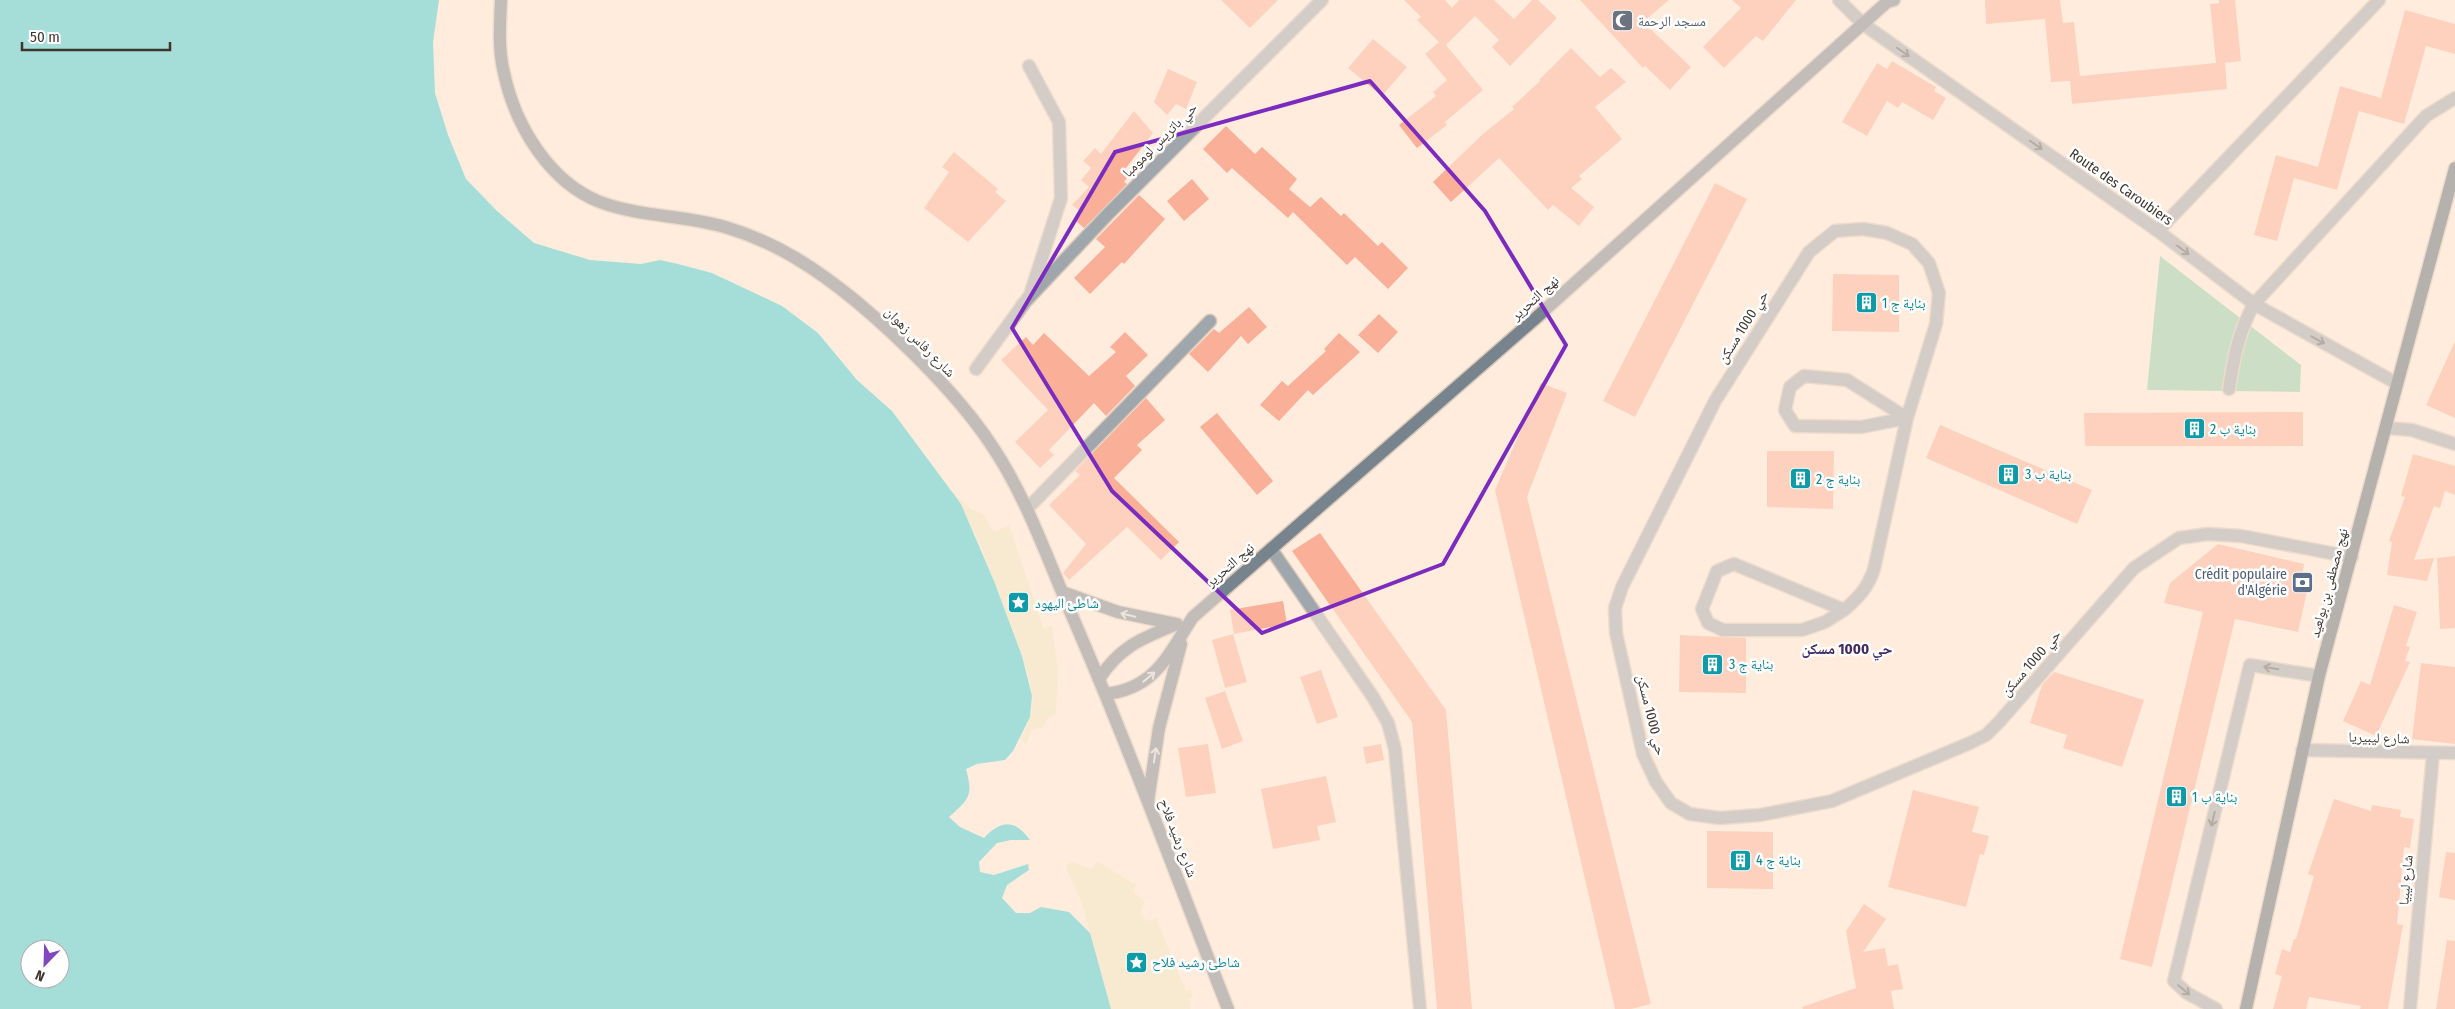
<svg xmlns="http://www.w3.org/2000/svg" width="2455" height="1009" viewBox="0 0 2455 1009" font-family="'Fira Sans Condensed','Noto Naskh Arabic',sans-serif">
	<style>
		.green { fill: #91cdaa }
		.sand { fill: #f0e6c1 }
		.water { fill: #39ccd2; fill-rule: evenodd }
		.building { fill: #faaf98 }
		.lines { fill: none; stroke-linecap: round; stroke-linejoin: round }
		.street-casing { stroke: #d8c7b9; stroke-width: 15 }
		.secondary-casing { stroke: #d8c7b9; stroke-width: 15 }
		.primary-casing { stroke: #d8c7b9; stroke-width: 15 }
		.street { stroke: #9fa7ad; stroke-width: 12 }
		.secondary { stroke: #78848d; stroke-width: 12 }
		.primary { stroke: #5c6b76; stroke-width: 12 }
		.oneway { stroke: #5f5d5b }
		.oneway2 { stroke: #d6dadd }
		.marked { fill: none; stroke: #7b2cbf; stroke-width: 4; stroke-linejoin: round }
		.labels { text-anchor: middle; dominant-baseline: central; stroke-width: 5; stroke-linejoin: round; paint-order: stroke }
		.worship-label { font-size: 14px; fill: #5b616d; stroke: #fff; text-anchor: start }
		.street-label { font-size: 14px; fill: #3d352f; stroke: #fff }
		.culture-label { font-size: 14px; fill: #0d838f; stroke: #fff; text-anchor: start }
		.service-label { font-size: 14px; fill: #4e5e75; stroke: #fff; text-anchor: end }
		.neighbourhood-label { font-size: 15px; font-weight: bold; fill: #442963; stroke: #fff }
	</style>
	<rect width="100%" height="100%" fill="#ffecdc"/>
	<path class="green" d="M2160 256 2301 365 2300 392 2147 390Z"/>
	<path class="sand" d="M951 491 972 510 982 513 992 529 997 531 1009 525 1044 629 1052 625 1058 669 1056 714 1048 718 1044 727 1032 730 1026 744 1020 739C1028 726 1034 710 1032 695 1028 667 1016 639 1006 612 991 573 975 525 951 491Z
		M1097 861 1136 885 1134 892 1145 902 1140 913 1146 920 1151 921 1156 918 1186 991 1191 990 1193 996 1189 999 1191 1009H1111L1081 901 1065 866 1071 862 1092 869Z"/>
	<path class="water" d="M0 0H439L433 42 435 93 448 135 466 179 497 211 534 243 590 260 641 264 660 260 678 264 712 273 782 306 818 333 857 380 892 411 961 504 994 581 1022 656 1032 696 1030 717 1013 751 1005 760 977 764 966 769C973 796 970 798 949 817L960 827 984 838C1001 820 1015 819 1030 840H1011L997 843 979 862 980 872 994 875 1028 864 1029 870 1007 885 1002 898 1016 913H1030L1041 907 1069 912 1090 933 1111 1009H0ZM30 949H60V979H30Z"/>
	<path class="building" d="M1221 0H1278L1250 28Z
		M1404 0H1445L1452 8 1459 0H1494L1514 19 1532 0H1538L1557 18 1510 66 1492 47 1499 40 1475 16 1446 45 1483 90 1445 122 1447 125 1417 148 1399 125 1436 96 1433 92 1447 80 1425 54 1439 42 1417 20 1421 17Z
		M1580 0H1669L1643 22 1691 67 1670 90 1645 66 1643 68Z
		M1732 0H1796L1763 41 1756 36 1724 68 1703 47 1741 8Z
		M1985 0H2060L2063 23 2074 22 2080 76 2216 63 2210 4 2219 3V0H2235L2241 61 2225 63 2227 89 2072 104 2070 81 2051 82 2045 19 1986 24Z
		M2405 10 2455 24V54L2426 46 2404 124 2359 111 2337 190 2294 178 2277 241 2254 235 2276 155 2318 167 2340 86 2381 98Z
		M1373 39 1407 67 1382 96 1348 68Z
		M1571 48 1600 77 1611 68 1626 82 1595 107 1622 139 1579 176 1582 179 1571 188 1594 207 1579 226 1553 205 1548 210 1499 158 1451 202 1433 182 1483 134 1514 109 1512 107 1540 81 1539 80Z
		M1892 61 1936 87 1934 91 1946 98 1933 120 1902 102 1898 108 1887 101 1867 136 1842 122 1877 63 1887 69Z
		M1168 69 1197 82 1186 109 1176 104 1167 115 1154 102Z
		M1134 111 1153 133 1122 173 1127 178 1124 182 1127 184 1084 228 1075 220 1082 213 1072 205 1089 187 1081 180 1091 168 1083 161 1095 148 1101 154Z
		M1226 126 1255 154 1262 147 1297 179 1289 189 1310 207 1321 197 1341 216 1344 213 1378 246 1382 242 1408 268 1388 289 1355 257 1347 265 1293 212 1288 218 1232 168 1227 173 1203 149Z
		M954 152 998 189 995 192 1006 201 968 242 924 208 949 172 942 167Z
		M1192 179 1209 199 1184 221 1167 201Z
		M1715 183 1747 199 1635 417 1603 401Z
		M1139 195 1165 219 1124 264 1122 262 1090 294 1074 278 1105 247 1096 239Z
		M1833 274 1899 275V332L1832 331Z
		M1249 307 1267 327 1248 344 1241 336 1208 372 1189 354 1214 329 1219 333Z
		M1379 314 1398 332 1378 353 1358 335Z
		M1125 332 1148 355 1126 376 1135 386 1106 416 1094 403 1049 450 1054 455 1040 468 1015 442 1048 410 1001 360 1026 337 1033 345 1044 333 1089 376 1116 352 1110 347Z
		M1339 333 1360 352 1313 395 1308 390 1279 421 1260 405 1282 381 1288 386 1326 351 1324 349Z
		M2455 341V418L2426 405Z
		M1541 383 1567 393 1527 497 1651 1004 1631 1009H1615L1495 490Z
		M1146 398 1165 420 1137 445 1142 450 1114 478 1179 542 1161 560 1127 527 1069 580 1063 573 1086 544 1049 505 1080 475 1075 471Z
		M2303 412V446H2085L2084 413Z
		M1217 413 1273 481 1257 495 1200 427Z
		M1940 425 2092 490 2077 524 1926 458Z
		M1767 451H1834L1833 509 1767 507Z
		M2413 454 2455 466V495L2445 491 2440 508 2434 506 2414 560 2434 558 2427 581 2387 575 2392 542 2389 541 2405 497 2401 496Z
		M1320 533 1446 710 1472 1009H1437L1412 722 1292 551Z
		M2218 544 2304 564 2302 576 2310 578 2298 632 2235 619 2152 967 2120 959 2203 612 2164 603 2170 583Z
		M2455 556V628L2440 629 2437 558Z
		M1283 601 1287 624 1234 634 1230 610Z
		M2394 605 2417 612 2406 646 2410 647 2405 661 2410 662 2376 736 2343 721 2361 681 2370 685Z
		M1233 634 1247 682 1225 688 1212 640Z
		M1680 635 1746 638V693L1679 692Z
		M2421 663 2455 667V744L2412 739Z
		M1321 670 1338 717 1317 724 1300 677Z
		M2054 672 2144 700 2122 767 2063 748 2067 735 2030 723 2042 685Z
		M1225 691 1243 741 1222 749 1205 698Z
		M1208 744 1216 793 1186 797 1178 748Z
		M1381 744 1384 760 1366 764 1363 747Z
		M1326 776 1336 822 1317 826 1320 840 1273 849 1261 789Z
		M1913 790 1979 807 1972 832 1989 836 1984 855 1980 854 1966 907 1888 887Z
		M2334 799 2371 811 2372 805 2401 810 2400 817 2414 819 2410 848 2404 847 2397 924 2403 925 2388 1009H2360L2361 1006 2309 997 2306 1009H2273L2282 976 2275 974 2282 949 2290 952 2294 939H2296L2314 876 2308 874Z
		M1707 831 1773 832V889L1707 888Z
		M2446 852 2455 853V900L2439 897Z
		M1864 904 1886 919 1863 952 1885 948 1888 966 1898 964 1903 989 1891 991 1894 1009H1803L1802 1007 1856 988 1846 931Z
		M2447 940 2455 941V1009H2436Z"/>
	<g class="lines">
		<defs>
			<path id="street" d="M1839 0 1863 24 2158 231 2254 304 2396 383
				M2158 231 2379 0
				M1022 305 1108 214 1322 0
				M976 369 1030 295 1061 198 1059 122 1029 66
				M1804 376 1847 380 1907 418 1861 427 1795 426 1785 410 1790 387Z
				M2229 389C2234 357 2238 333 2254 304L2426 116 2455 98
				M2387 428 2412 430 2455 444
				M1027 509 1210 321
				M1271 549 1373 697 1388 723 1395 749 1420 1009
				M1734 564 1844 610 1825 622 1802 630H1723L1708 623 1702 609 1717 571Z
				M1844 610C1858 598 1868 588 1874 569L1907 418 1936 324 1939 293 1929 263 1912 244 1887 233 1863 229 1835 231 1809 252 1715 401 1622 587 1615 608 1616 633 1643 754 1656 782 1671 803 1690 814 1720 818 1760 815 1832 801 1970 743 1986 735 1999 722 2134 568 2179 538 2208 534 2241 536 2352 557
				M2302 750 2455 753
				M2216 1009 2187 993 2174 981 2250 665 2319 676
				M2410 1009 2433 754"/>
			<path id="secondary" d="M501 0C500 24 498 50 504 73 515 125 549 182 600 202 640 217 684 215 725 227 776 242 817 269 857 302 902 340 958 395 990 443 1025 494 1046 555 1070 611 1127 742 1176 876 1228 1009
				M1062 592 1118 612 1176 624
				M1099 679C1120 646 1143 638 1177 624
				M1105 694C1155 689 1168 655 1193 617L1537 317 1887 2 1894 0
				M1148 801 1159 728 1181 644"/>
			<path id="primary" d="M2246 1009 2319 676 2455 168"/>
		</defs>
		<use href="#street" class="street-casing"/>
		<use href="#secondary" class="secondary-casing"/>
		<use href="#primary" class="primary-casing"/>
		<use href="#street" class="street"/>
		<use href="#secondary" class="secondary"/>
		<use href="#primary" class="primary"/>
	</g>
	<defs><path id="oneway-shaft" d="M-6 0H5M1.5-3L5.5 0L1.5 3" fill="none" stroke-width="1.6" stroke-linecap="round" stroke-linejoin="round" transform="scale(1.25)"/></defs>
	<g class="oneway">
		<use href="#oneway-shaft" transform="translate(1903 52) rotate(35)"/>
		<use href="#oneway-shaft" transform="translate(2036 145) rotate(35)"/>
		<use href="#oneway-shaft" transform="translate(2183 250) rotate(37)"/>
		<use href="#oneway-shaft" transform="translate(2318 340) rotate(29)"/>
		<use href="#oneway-shaft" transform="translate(2271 668) rotate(-171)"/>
		<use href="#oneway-shaft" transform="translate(2213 819) rotate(103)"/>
		<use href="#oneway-shaft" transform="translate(2184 990) rotate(40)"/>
	</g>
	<g class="oneway2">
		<use href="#oneway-shaft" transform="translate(1128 615) rotate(-167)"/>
		<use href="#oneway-shaft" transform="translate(1149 677) rotate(-40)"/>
		<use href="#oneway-shaft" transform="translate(1155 755) rotate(-81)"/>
	</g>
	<path d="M0 0H2455V1009H0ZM1370 81 1485 211 1566 345 1443 564 1262 633 1112 491 1012 328 1115 152Z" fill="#ffecdc" fill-opacity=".55" fill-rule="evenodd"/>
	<path class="marked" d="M1370 81 1485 211 1566 345 1443 564 1262 633 1112 491 1012 328 1115 152Z"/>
	<defs>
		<symbol id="mosque-square" viewBox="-11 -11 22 22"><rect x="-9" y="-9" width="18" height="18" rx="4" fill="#6b7280" stroke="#fff"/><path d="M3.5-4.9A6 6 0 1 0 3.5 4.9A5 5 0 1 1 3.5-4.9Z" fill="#fff"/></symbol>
		<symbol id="building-square" viewBox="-11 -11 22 22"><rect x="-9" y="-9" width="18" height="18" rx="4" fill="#0f9aa8" stroke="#fff"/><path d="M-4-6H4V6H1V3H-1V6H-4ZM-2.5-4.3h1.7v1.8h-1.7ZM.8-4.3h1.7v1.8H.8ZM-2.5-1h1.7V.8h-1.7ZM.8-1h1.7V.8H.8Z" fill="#fff"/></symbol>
		<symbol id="bank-square" viewBox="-11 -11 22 22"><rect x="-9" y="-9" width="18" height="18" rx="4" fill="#5c6f8a" stroke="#fff"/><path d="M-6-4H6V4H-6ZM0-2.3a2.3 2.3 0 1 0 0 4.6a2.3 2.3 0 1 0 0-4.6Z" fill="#fff"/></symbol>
		<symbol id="sight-square" viewBox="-11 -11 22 22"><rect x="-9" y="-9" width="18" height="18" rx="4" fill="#0f9aa8" stroke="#fff"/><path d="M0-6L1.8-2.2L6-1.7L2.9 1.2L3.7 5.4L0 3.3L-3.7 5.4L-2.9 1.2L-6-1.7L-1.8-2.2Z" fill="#fff"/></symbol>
	</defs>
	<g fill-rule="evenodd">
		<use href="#mosque-square" x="1610" y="8" width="25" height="25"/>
		<use href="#building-square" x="1854" y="290" width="25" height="25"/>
		<use href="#building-square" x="2182" y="416" width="25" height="25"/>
		<use href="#building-square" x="1996" y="462" width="25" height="25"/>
		<use href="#building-square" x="1788" y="466" width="25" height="25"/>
		<use href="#bank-square" x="2290" y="570" width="25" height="25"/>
		<use href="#sight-square" x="1006" y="590" width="25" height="25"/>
		<use href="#building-square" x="1700" y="652" width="25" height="25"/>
		<use href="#building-square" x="2164" y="784" width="25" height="25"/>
		<use href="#building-square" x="1728" y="848" width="25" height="25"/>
		<use href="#sight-square" x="1124" y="950" width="25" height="25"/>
	</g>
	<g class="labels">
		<g class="worship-label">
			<text x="1638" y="21">مسجد الرحمة</text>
		</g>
		<g class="street-label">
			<text transform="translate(1160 140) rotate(-45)">حي باتريس لومومبا</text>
			<text transform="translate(2121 187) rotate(35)">Route des Caroubiers</text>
			<text transform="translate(1535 298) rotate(-42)">نهج التحرير</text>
			<text transform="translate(1743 327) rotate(-58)">حي 1000 مسكن</text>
			<text transform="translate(920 342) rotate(45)">شارع رفاس زهوان</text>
			<text transform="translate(1230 565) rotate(-41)">نهج التحرير</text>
			<text transform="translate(2329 583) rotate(-75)">نهج مصطفى بن بولعيد</text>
			<text transform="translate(2031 663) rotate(-49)">حي 1000 مسكن</text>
			<text transform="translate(1651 715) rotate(76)">حي 1000 مسكن</text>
			<text transform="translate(2379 738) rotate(2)">شارع ليبيريا</text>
			<text transform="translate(1178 838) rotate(69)">شارع رشيد فلاح</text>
			<text transform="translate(2406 880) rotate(-85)">شارع ليبيا</text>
		</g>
		<g class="culture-label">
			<text x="1882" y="303">بناية ج 1</text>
			<text x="2210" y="429">بناية ب 2</text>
			<text x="2025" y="474">بناية ب 3</text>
			<text x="1816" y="479">بناية ج 2</text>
			<text x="1035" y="603">شاطئ اليهود</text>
			<text x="1729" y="664">بناية ج 3</text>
			<text x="2192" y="797">بناية ب 1</text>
			<text x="1756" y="860">بناية ج 4</text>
			<text x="1152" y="962">شاطئ رشيد فلاح</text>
		</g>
		<g class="service-label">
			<text x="2287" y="574">Crédit populaire<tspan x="2287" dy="16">d'Algérie</tspan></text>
		</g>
		<g class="neighbourhood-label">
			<text x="1847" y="649">حي 1000 مسكن</text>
		</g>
	</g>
	<g transform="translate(45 964) rotate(203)"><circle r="24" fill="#ffffff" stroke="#b1aeac"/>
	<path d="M0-4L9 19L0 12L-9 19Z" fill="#8247bd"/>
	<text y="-8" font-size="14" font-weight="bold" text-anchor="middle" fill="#3d352f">N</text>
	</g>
	<path d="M22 42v8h148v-8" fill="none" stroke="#3d352f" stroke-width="2.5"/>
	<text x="30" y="42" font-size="15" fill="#3d352f" stroke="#ffffff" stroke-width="4" paint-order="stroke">50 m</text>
</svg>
